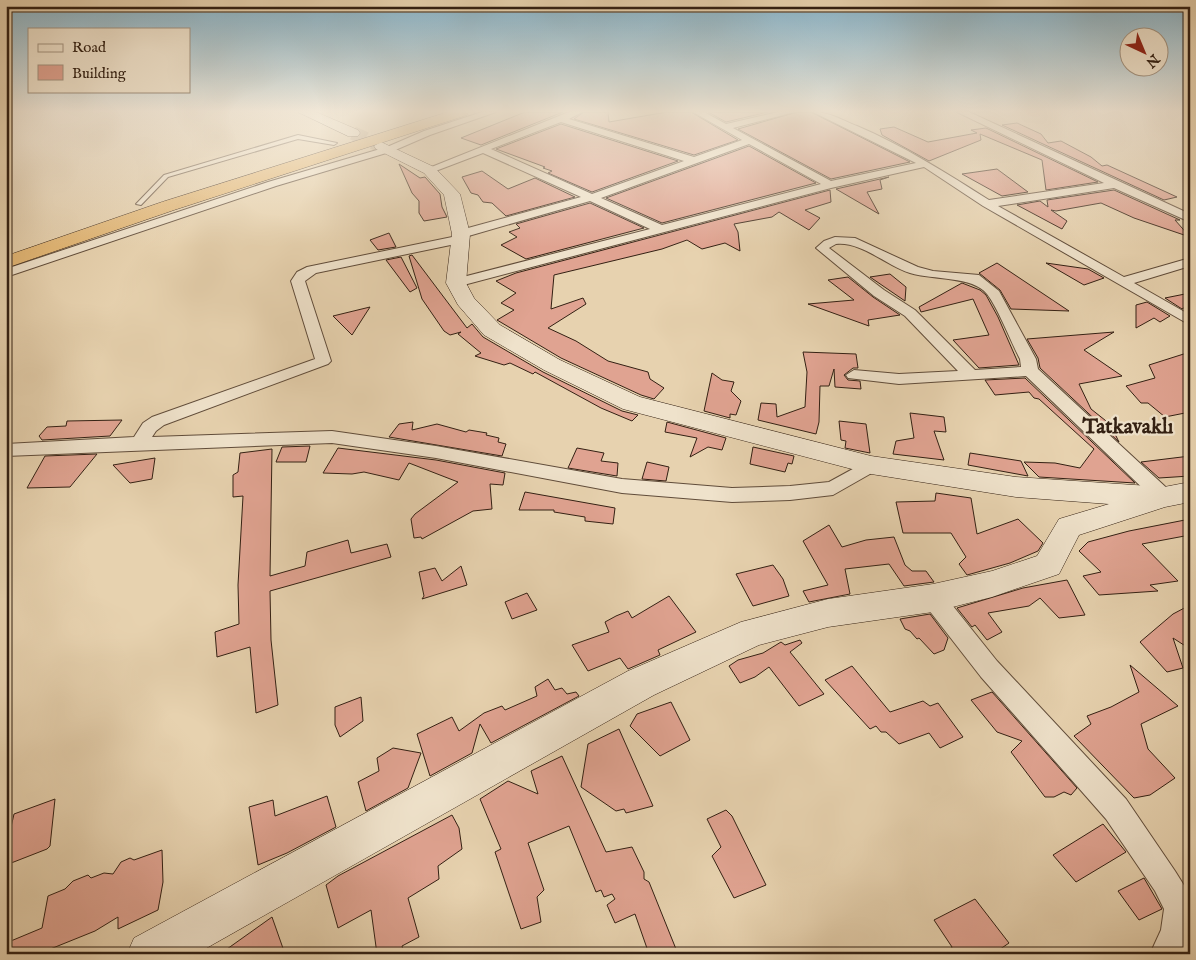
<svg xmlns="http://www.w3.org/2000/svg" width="1196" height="960" viewBox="0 0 1196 960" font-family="'IM FELL English',serif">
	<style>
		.building { fill: #e0a391; stroke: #332013 }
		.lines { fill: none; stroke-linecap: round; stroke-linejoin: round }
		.secondary-tunnel { stroke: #c3ae90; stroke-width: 14; stroke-dasharray: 14 8; stroke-linecap: butt }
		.lane-casing { stroke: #604c3a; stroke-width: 2 }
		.street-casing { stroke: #604c3a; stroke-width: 2 }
		.secondary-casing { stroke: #332013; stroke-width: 1 }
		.highway-casing { stroke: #332013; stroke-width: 1 }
		.lane { fill: #efe2cb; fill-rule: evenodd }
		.street { fill: #efe2cb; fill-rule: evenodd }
		.secondary { fill: #efe2cb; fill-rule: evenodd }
		.highway { fill: #e4b978; fill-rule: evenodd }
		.labels { text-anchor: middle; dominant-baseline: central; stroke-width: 4.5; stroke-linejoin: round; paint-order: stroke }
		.quarter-label { font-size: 21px; font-weight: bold; fill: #332013; stroke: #efe2cb }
	</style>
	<rect width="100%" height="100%" fill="#e7d2af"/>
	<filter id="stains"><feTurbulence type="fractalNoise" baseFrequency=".004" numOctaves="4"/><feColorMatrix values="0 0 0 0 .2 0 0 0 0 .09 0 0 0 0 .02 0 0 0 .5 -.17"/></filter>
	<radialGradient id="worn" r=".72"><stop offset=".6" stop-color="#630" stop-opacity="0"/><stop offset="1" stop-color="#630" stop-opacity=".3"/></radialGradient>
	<path class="building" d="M525 112H563L481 145 461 138Z
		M584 112H608L609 122 667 112H691L738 140 694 155 574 119Z
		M708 112H768L726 122Z
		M797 112H811L910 162 831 179 738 129Z
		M1017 123 1041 134 1048 143 1061 141 1091 157 1102 166 1107 165 1177 197 1164 200 1002 125Z
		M561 124 678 161 592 192 548 173 552 171 543 168 545 167 496 149Z
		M894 127 928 142 977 133 971 130 986 128 1098 182 1046 190 1042 160 980 134 981 140 929 161 882 135 880 129Z
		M749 146 816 183 662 223 606 198Z
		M399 164 420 178 425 177 440 194 442 207 447 217 424 221 419 213V201L412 193Z
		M997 169 1028 192 1002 196 962 174Z
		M482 171 508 189 535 178 575 197 506 216 492 203 483 202 478 195 471 193 462 177Z
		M889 177 880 180 882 189 867 192 879 214 836 189Z
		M830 190 831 202 805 210 820 218 809 230 779 212 772 217 734 224 738 232 740 251 725 243 702 249 687 240 662 249 554 275 551 309 583 298 586 304 548 328 576 341 608 361 648 372 650 379 664 388 654 399 641 395 561 358 497 320 514 310 501 303 516 293 496 281 516 273Z
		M1114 190 1180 220H1175L1190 237 1134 218 1101 203 1056 211 1051 210 1067 221 1062 229 1017 205 1040 201 1048 207 1047 200Z
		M590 203 644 228 526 259 501 245 517 237 509 232 520 228 516 224Z
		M389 233 396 247 378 250 370 240Z
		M412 255 467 328 472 324 483 337 543 372 622 411 638 415 632 421 601 408 535 372 533 374 510 363 504 365 475 356 481 353 458 334 461 332 450 335 444 331 422 299 409 256Z
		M401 257 417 288 410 292 386 260Z
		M997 263 1069 311 1011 309 1000 290 979 273Z
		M1046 263 1088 269 1104 278 1084 285Z
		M890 274 906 287 905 301 870 277Z
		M848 277 873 297 900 315 868 320 869 326 808 304 854 300 828 280Z
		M962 283 980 290 986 295 998 317 1019 365 979 368 953 340 989 335 973 299 921 312 919 307Z
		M1190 293V304L1182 309 1165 298Z
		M1147 302 1170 316 1160 322 1154 318 1136 328V305Z
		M370 307 352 335 333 316Z
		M1114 332 1084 350 1122 376 1079 384 1091 409 1120 432 1115 434 1119 442 1040 368 1038 358 1027 339Z
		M803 352 856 354 858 368H853L844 375 848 380 860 381 861 389 835 387 834 369 829 386H820L819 422 816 434 758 420 761 403 776 404 777 417 805 407 807 372Z
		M1190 352V387L1187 385 1185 413 1165 417 1148 403H1141L1126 386 1155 378 1149 365Z
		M712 373 722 380 734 382 731 391 741 401 736 415 730 414V418L704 411Z
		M1025 378 1135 483 1039 477 1024 462 1055 463 1080 468 1094 449 1039 399 1034 398 1029 392 995 395 985 380Z
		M910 413 944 417 946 432 934 431 944 460 893 454 896 441 914 438Z
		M122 420 110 436 42 440 39 436 47 427 66 426 67 421Z
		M839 421 866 424 870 453 845 448 846 441 841 440Z
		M413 422 412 430 437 424 466 432 469 430 487 433 486 435 499 438 498 442 506 444 502 456 389 437 399 424Z
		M667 422 726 438 722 450 708 447 690 457 697 438 665 432Z
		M310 446 306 462H276L282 447Z
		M753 447 794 456 792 464 788 463 785 472 750 464Z
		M338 448 436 460 505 473 503 485 490 484 492 509 473 511 422 539 421 537 414 538 411 519 415 514 458 482 409 463 399 480 364 472 352 474 323 473Z
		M577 448 604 453 601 461 618 463 617 476 568 468Z
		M272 449 270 576 305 566 307 552 348 540 351 553 387 544 391 557 270 591 271 640 278 705 256 713 250 647 217 657 215 632 239 624 238 585 243 496 233 497V475L238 472 240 453Z
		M970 453 1021 461 1028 476 968 465Z
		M97 454 70 487 27 488 45 456Z
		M1190 456V476L1159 478 1141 462Z
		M155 458 152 479 130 483 113 465Z
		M647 462 669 467 666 481 642 479Z
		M525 492 615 508 613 524 585 521V517L554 512V510H519Z
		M936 493 971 498 977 534 1018 519 1043 543 1038 551 1010 563 967 575 959 564 966 557 951 533H903L896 502 935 501Z
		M1190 519V535L1142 544 1178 581 1150 585 1158 591 1099 595 1083 576 1101 572 1079 551 1088 542 1129 531Z
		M829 525 842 547 866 540 894 537 905 565 912 571H926L934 582 904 586 889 564 845 569 850 594 809 602 803 591 828 585 803 541Z
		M773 565 783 579 789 596 753 606 736 574Z
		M461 566 467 585 422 599 424 596 419 572 435 568 442 581Z
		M1067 580 1085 615 1059 618 1040 598 1029 606 988 613 1002 632 987 640 975 625 972 627 957 608 1023 588Z
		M527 593 537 610 512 619 505 602Z
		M669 596 696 632 658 650 660 655 628 669 620 658 588 671 572 645 609 632 605 622 616 616 628 611 632 618Z
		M1190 605V649L1173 638 1183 668 1167 672 1140 642 1173 614Z
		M930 614 948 638 944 650 934 654 919 638 917 639 910 631 905 629 900 619Z
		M800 640 802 643 790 652 824 694 799 706 769 667 755 677 740 683 729 666 738 660 763 653 781 642 785 645Z
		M1130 665 1178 706 1141 724 1148 749 1175 778 1150 795 1134 798 1074 736 1091 724 1087 716 1111 707 1139 692Z
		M852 666 890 712 923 701 930 706 938 703 963 737 940 748 929 733 899 744 886 732H881L876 726 870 729 825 680Z
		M548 679 555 690 562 688 567 694 576 692 579 696 491 743 480 724 472 753 430 776 417 734 452 717 459 731 484 713 502 706 505 710 537 696 535 687Z
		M992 692 1077 788 1071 795 1064 792 1054 797H1045L1011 752 1022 741 997 732 971 700Z
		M361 697 363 721 340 737 335 725V707Z
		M671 702 690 740 660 756 630 726 637 714Z
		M619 729 653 806 626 813 624 809 616 811 581 787 588 744Z
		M393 748 421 753 408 788 366 811 358 782 379 771 377 758Z
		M562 756 606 852 632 847 644 872V879L649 882 678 954H649L635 914 615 923 607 905 615 899 612 894 604 897 601 890 596 892 569 826 528 843 544 890 537 897 541 922 521 929 495 852 501 849 480 799 508 781 538 794 531 771Z
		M327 796 336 827 287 853 258 865 249 807 273 800 275 816Z
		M55 799 50 846 47 849 6 865 9 836 14 814Z
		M726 810 732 816 766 885 734 898 712 856 721 847 707 819Z
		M452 815 459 828 462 849 438 866 439 879 408 898 419 937 402 946 404 954H377L371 910 338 928 326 885 338 876Z
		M1103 824 1126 852 1076 882 1053 855Z
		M162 850 163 882 158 910 118 929V917L95 931 38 954H6V943L42 928 48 896 65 889 73 881 88 875 91 878 104 873 113 874 121 862 130 858 134 860Z
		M1144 878 1162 909 1139 920 1118 891Z
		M975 899 1009 943 993 954H950L952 947 934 920Z
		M272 917 285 954H220Z"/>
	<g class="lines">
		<path class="secondary-tunnel" d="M353 133 381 146"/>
		<defs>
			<path id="lane" d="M298 135 337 143 334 145 298 139 168 177 141 205 136 204 164 175Z"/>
			<path id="street" d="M482 112H496L430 135 393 151 276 186 6 277V269L268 182 387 147 424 131Z
				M569 112H582L569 119 694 157 742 140 693 112H704L726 124 778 112H795L733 128 831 181 916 163 813 112C829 112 842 120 857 126 904 146 946 173 989 200L1104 183 957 112H969L1190 214V222L1114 188 998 206 1124 277 1190 258V266L1134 283 1190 315V325L983 206 924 167 831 188 456 287 449 283 451 280 650 229 590 201 465 237V242L316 273 305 281 331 361 328 364 164 425 156 431 152 437 332 431 436 446 622 479 732 488 790 486 829 482 871 459 877 460 880 465 877 470 833 495 790 500 732 502 622 493 436 458 332 443 6 456V444L134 437 143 423 152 417 315 359 291 281 297 272 307 267 457 236V231L581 197 483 153 433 172 429 173 424 170ZM561 122 684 161 592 194 491 149ZM749 144 821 184 662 225 601 198Z
				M835 237 855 238 918 267 933 271 979 275 999 291 1036 359 1038 369 1171 492 1174 497 1171 502 1164 504 1157 502 1026 376 899 384 848 378 846 375 854 370 899 374 958 371 905 316 874 296 816 248 824 241ZM836 244C861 241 887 266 910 273 933 280 973 276 987 294 998 308 1011 342 1020 359L1021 367 975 370 915 310 884 290 829 248Z
				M933 589 941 591 997 661 1126 799 1175 871 1190 895V936L1182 954H1150L1161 930 1164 909 1155 891 1106 819 981 677 925 605 922 598 925 591Z"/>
			<path id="secondary" d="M298 112H316L358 130 360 133 358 136H348Z
				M381 142 434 167 460 194 470 234 466 283 474 298 500 325 560 360 640 397 871 456 1016 477 1164 487 1190 482V502L1165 507 1079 535 1059 574 992 597 933 612 828 627 759 645 654 695 196 954H127L134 938 628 671 741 622 828 599 933 584 992 571 1037 556 1059 519 1109 504 1016 497 871 474 623 409 544 370 484 335 458 305 446 283 452 234 444 195 424 173 376 149 374 146Z"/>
			<path id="highway" d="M448 112H468L467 115 174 210 6 268V256L162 202Z"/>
		</defs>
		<use href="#lane" class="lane-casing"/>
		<use href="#street" class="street-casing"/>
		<use href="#secondary" class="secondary-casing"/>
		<use href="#highway" class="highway-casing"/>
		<use href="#lane" class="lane"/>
		<use href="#street" class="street"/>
		<use href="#secondary" class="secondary"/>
		<use href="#highway" class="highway"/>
	</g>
	<linearGradient id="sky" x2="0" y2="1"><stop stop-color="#88b6cd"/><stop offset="0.45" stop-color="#f4ebdb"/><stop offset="1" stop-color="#f4ebdb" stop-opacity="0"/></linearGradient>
	<rect width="1196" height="247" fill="url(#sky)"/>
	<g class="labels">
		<g class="quarter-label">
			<text x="1128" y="427">Tatkavaklı</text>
		</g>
	</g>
	<rect width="1196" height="960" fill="none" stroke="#e7d2af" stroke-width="25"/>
	<rect x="8" y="8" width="1181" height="945" fill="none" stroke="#332013" stroke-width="2.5"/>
	<rect x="12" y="12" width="1171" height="935" fill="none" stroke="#332013"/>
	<rect x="28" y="28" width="162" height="65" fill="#efe2cb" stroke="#a49481"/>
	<rect x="38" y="44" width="25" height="8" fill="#efe2cb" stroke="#a49481"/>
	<text x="72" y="52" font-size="15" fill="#332013">Road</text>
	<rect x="38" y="65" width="25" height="15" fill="#e0a391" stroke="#a49481"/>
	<text x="72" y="78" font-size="15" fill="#332013">Building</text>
	<g transform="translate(1144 52) rotate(136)"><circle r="24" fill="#efe2cb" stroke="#a49481"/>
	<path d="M0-4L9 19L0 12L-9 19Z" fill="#8f2418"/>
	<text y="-8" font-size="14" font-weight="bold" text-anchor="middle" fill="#332013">N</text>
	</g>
	<rect width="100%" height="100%" filter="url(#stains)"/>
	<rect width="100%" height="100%" fill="url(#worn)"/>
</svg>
